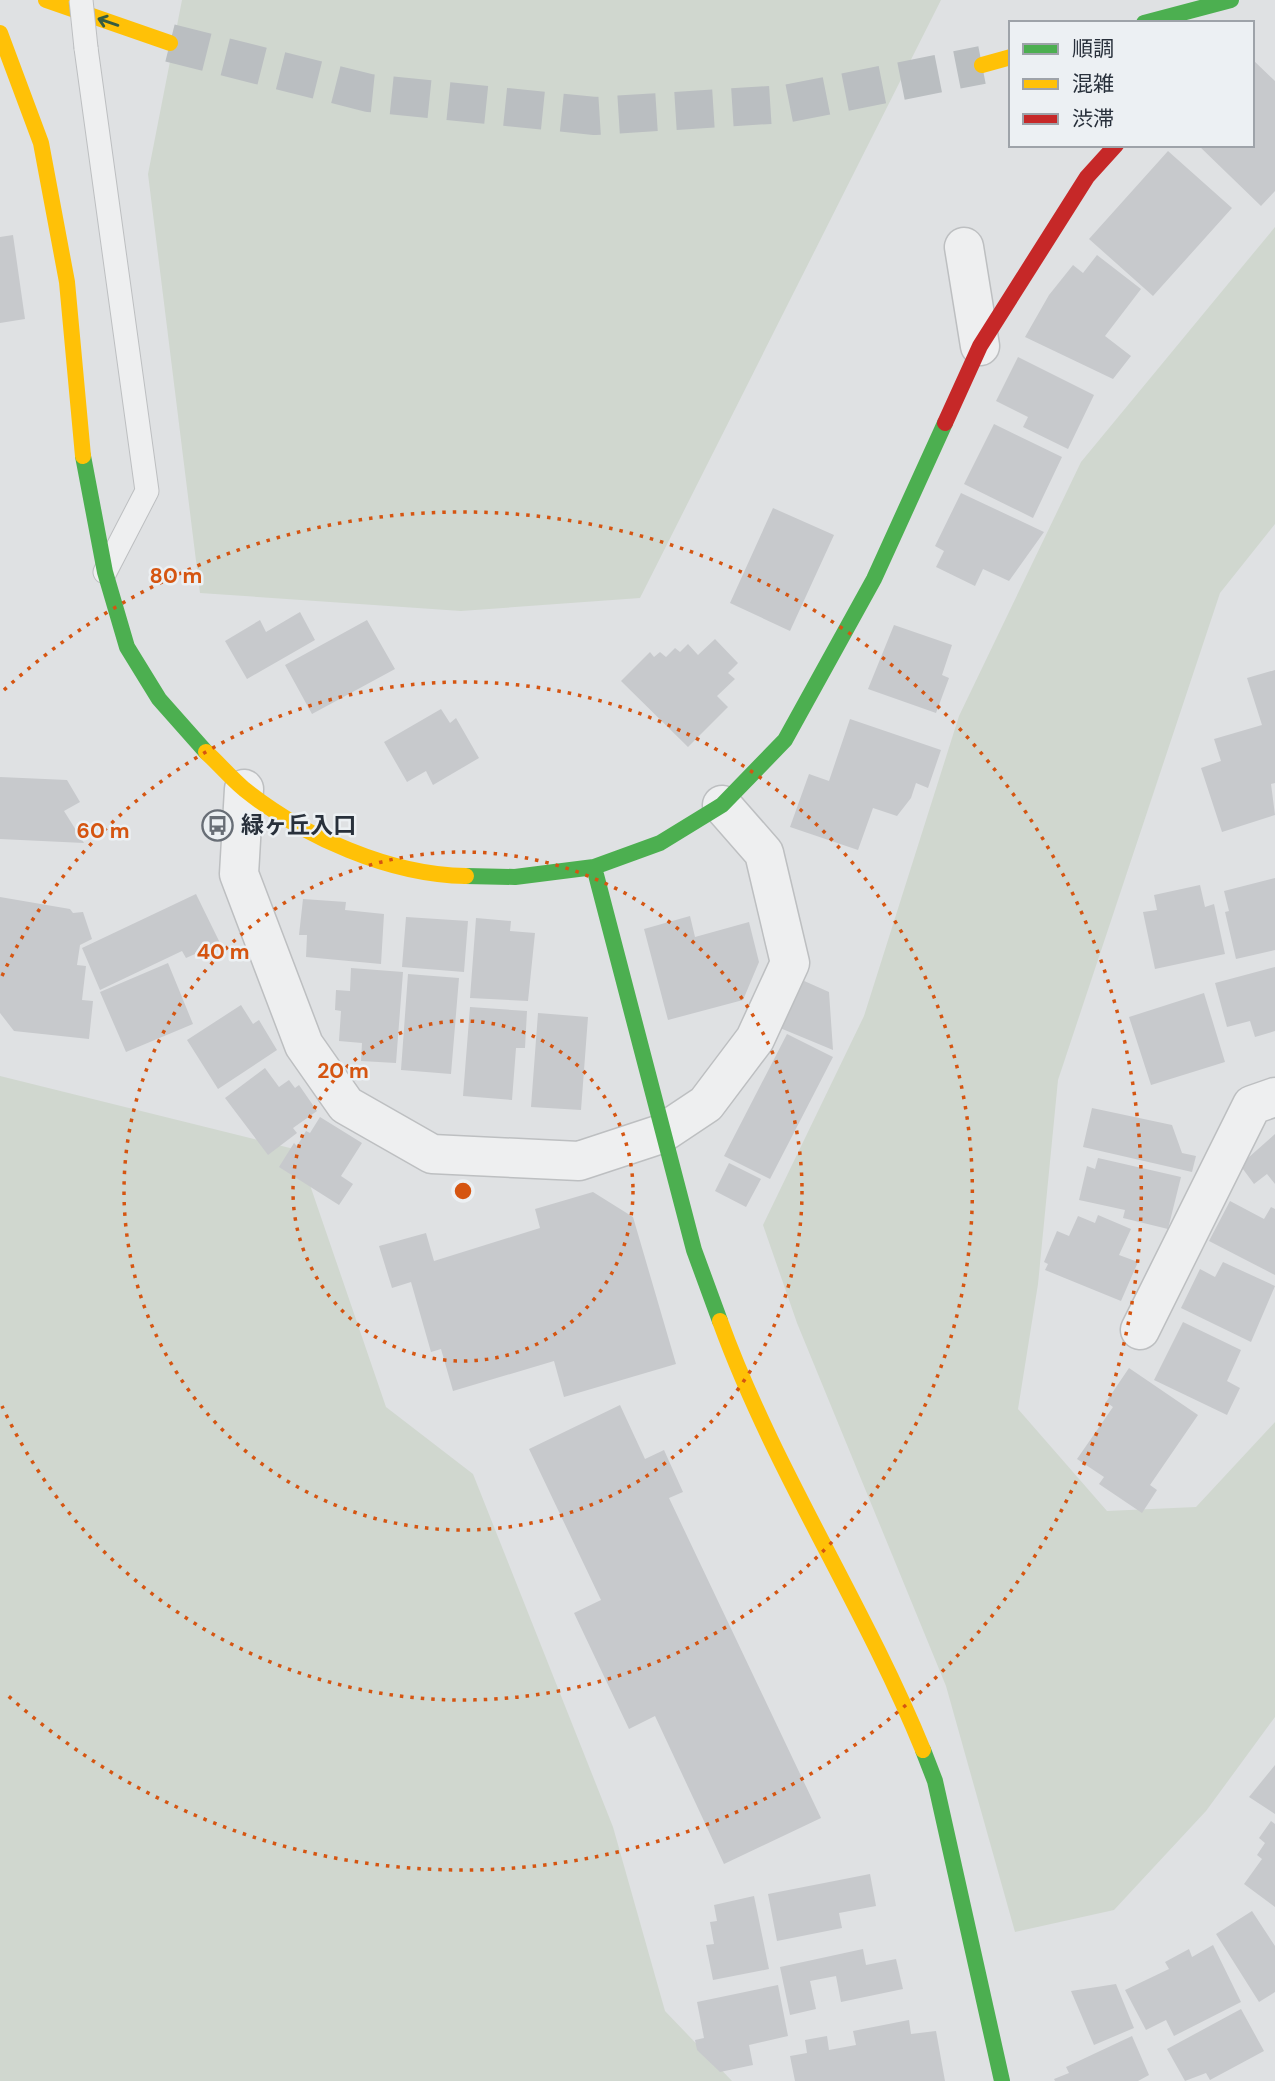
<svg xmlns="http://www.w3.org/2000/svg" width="1275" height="2081" viewBox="0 0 1275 2081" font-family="'DM Sans','Noto Sans JP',sans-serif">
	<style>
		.green { fill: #d0d7cf }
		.building { fill: #c7c9cc }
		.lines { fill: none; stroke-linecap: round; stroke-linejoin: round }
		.secondary-tunnel { stroke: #babec1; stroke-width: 38; stroke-dasharray: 38 19; stroke-linecap: butt }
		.lane-casing { stroke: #bdbfc1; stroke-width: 25 }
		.street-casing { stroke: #bdbfc1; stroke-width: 41 }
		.lane { stroke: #eeeff0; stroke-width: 23 }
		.street { stroke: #eeeff0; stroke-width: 38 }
		.fast { stroke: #4caf50; stroke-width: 16 }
		.slow { stroke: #ffc107; stroke-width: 16 }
		.jam { stroke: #c62828; stroke-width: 16 }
		.lane-bridge-casing { stroke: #bdbfc1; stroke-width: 25; stroke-linecap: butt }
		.lane-bridge { stroke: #eeeff0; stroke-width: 23 }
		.oneway { stroke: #355c42 }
		.ring { fill: none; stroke: #d55511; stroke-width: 3.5; stroke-dasharray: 3.5 7 }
		.labels { text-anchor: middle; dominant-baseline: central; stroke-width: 5; stroke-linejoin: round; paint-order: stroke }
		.poi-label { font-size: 23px; font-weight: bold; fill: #28303b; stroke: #ecf0f3; text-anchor: start }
		.centre { fill: #d55511; stroke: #ecf0f3; stroke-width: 3.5 }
		.ring-label { font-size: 21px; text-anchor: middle; font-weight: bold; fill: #d55511; stroke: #ecf0f3; stroke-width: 5; stroke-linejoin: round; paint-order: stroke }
	</style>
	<rect width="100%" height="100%" fill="#dfe1e3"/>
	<path class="green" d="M182 0H941L640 598 461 611 200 593 148 174Z
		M1275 227V524L1220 593 1058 1080 1038 1284 1018 1409 1107 1511 1196 1507 1275 1422V1717L1206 1811 1114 1910 1015 1932 946 1686 797 1323 763 1225 864 1016 959 716 1081 462Z
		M0 1076 298 1150 386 1407 473 1474 613 1827 665 2011 732 2081H0Z"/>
	<path class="building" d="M1252 59 1275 81V191L1261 206 1198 145H1252Z
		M1168 151 1232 208 1153 296 1089 239Z
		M13 235 25 319 0 323V237Z
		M1097 255 1141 289 1105 336 1131 356 1113 379 1025 337 1049 295 1073 265 1083 273Z
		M1018 357 1094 395 1068 449 1023 427 1028 417 996 401Z
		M994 424 1062 457 1033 518 964 484Z
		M961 493 1044 532 1009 581 983 569 975 586 936 567 944 551 935 546Z
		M773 508 834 535 790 631 730 603Z
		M300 612 315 640 247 679 225 641 260 620 266 632Z
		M367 620 395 669 312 714 285 665Z
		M894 625 952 645 942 675 949 678 936 713 868 689Z
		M715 639 738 663 728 673 735 679 717 696 728 707 688 747 621 681 650 652 654 657 660 652 666 657 675 648 680 652 688 644 698 655Z
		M1275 670V783L1271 784 1275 815 1222 832 1201 768 1221 761 1214 739 1262 725 1247 678Z
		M441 709 450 723 456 718 479 758 433 785 426 771 407 782 384 742Z
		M850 719 941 750 928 788 916 783 911 798 897 816 873 808 858 850 790 827 809 774 829 781Z
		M0 777 67 780 80 802 64 811 84 843 0 839Z
		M1275 878V950L1236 959 1225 912 1229 911 1224 891Z
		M1200 885 1205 907 1214 904 1225 954 1155 969 1143 912 1157 910 1154 895Z
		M196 894 220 943 186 958 182 951 100 990 82 948Z
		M0 897 70 909 73 913 83 912 92 939 80 945 77 965 86 966 82 1000 93 1001 89 1039 14 1031 0 1013Z
		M303 899 346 902 345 910 384 914 381 964 306 957 307 935H299Z
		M690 916 695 937 749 922 759 962 743 1000 668 1020 644 929Z
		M406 917 468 921 464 972 402 967Z
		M476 918 511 921 510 931 535 933 528 1001 470 998Z
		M168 963 193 1024 126 1052 100 992Z
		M1275 967V1031L1255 1037 1250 1021 1227 1027 1215 983Z
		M351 968 403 972 396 1063 361 1061 362 1043 339 1041 341 1011 335 1010 336 990 350 991Z
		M408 974 459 978 451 1074 401 1070Z
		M802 980 829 992 833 1050 780 1028Z
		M1204 993 1225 1062 1151 1085 1129 1017Z
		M241 1005 253 1024 259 1020 277 1050 218 1089 187 1040Z
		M470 1007 527 1011 525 1048H516L512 1100 463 1096Z
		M538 1013 588 1017 581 1110 531 1107Z
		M787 1034 833 1057 770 1179 724 1156Z
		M265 1068 279 1087 289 1080 295 1088 299 1085 317 1111 293 1128 297 1133 268 1155 225 1098Z
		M1092 1108 1172 1125 1182 1153 1196 1156 1192 1172 1083 1147Z
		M320 1117 362 1143 341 1176 353 1184 339 1205 279 1167 294 1143 297 1146 306 1131 310 1133Z
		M1275 1134V1184L1267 1174 1254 1184 1240 1165Z
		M1098 1158 1181 1177 1168 1229 1123 1218 1125 1210 1079 1200 1087 1166 1095 1169Z
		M729 1163 761 1179 746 1207 715 1191Z
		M593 1192 633 1217 676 1364 564 1397 554 1361 453 1391 441 1349 431 1352 411 1282 392 1288 379 1246 426 1233 434 1261 540 1228 535 1209Z
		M1230 1201 1264 1219 1271 1207 1275 1209V1275L1209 1241Z
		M1098 1215 1131 1229 1119 1255 1138 1262 1121 1301 1045 1270 1048 1264 1044 1262 1057 1231 1069 1236 1078 1216 1095 1223Z
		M1223 1262 1275 1286 1251 1342 1181 1308 1200 1269 1215 1277Z
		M1183 1322 1241 1350 1227 1381 1240 1388 1227 1415 1154 1380Z
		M1129 1368 1198 1415 1150 1485 1157 1490 1142 1513 1099 1484 1104 1477 1077 1459 1113 1407 1106 1402Z
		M620 1405 645 1459 664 1450 683 1492 669 1498 821 1818 724 1864 655 1716 629 1729 574 1613 601 1600 529 1449Z
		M1275 1765V1814L1249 1797Z
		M1271 1821 1275 1824V1907L1244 1884 1262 1859 1257 1855 1265 1843 1259 1838Z
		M870 1874 876 1906 839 1913 842 1928 777 1941 768 1894Z
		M754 1896 769 1969 713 1980 706 1945 714 1944 710 1922 717 1921 714 1905Z
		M1252 1911 1275 1946V1992L1259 2002 1216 1934Z
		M1213 1945 1241 2002 1174 2036 1166 2020 1146 2030 1125 1990 1169 1969 1165 1962 1189 1949 1192 1957Z
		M863 1949 866 1965 896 1959 903 1989 841 2002 836 1976 810 1981 816 2009 790 2015 780 1967Z
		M1116 1984 1134 2028 1094 2045 1071 1991Z
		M778 1985 788 2036 749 2045 753 2065 720 2072 697 2050 695 2040 704 2038 697 2002Z
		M1241 2009 1264 2051 1210 2080 1206 2073 1185 2081 1167 2049Z
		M909 2020 911 2034 936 2031 945 2081H795L790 2056 807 2053 805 2040 827 2036 829 2050 856 2045 853 2031Z
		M1132 2036 1149 2075 1138 2081H1055L1054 2079 1069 2073 1066 2067Z"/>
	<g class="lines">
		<path class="secondary-tunnel" d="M170 43 369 93 595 116 785 104 982 65"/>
		<defs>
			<path id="lane" d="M86 48 147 491 105 572"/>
			<path id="street" d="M964 247 980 346
				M244 789 239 874 304 1045 346 1105 432 1154 579 1161 661 1134 706 1104 755 1039 790 963 764 853 722 805
				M1140 1330 1252 1105 1275 1097"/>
		</defs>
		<use href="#lane" class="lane-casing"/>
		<use href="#street" class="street-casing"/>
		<use href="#lane" class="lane"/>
		<use href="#street" class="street"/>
		<path class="fast" d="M1144 23 1231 0
			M83 456 105 572 127 647 159 699 206 752
			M594 867 694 1250 720 1321
			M466 876 515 877 594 867 660 843 722 805 785 740 874 579 945 423
			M923 1750 935 1781 1002 2081"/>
		<path class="slow" d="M46 0 170 43
			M0 33 41 143 67 282 83 456
			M982 65 1011 57
			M206 752C219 764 231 778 244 789 304 837 390 875 466 876
			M720 1321C774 1470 863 1603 923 1750"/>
		<path class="jam" d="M945 423 980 346 1087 177 1116 145"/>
		<defs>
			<path id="lane-bridge" d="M81 0 86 48"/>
		</defs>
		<use href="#lane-bridge" class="lane-bridge-casing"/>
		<use href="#lane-bridge" class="lane-bridge"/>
	</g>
	<defs><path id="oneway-shaft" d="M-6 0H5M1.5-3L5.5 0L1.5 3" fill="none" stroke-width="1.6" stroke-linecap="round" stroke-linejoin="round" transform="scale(1.75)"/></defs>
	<use class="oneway" href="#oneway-shaft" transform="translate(108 22) rotate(-161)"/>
	<g class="ring">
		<circle cx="463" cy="1191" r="170"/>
		<circle cx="463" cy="1191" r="339"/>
		<path d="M2 976A509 509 0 1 1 2 1406"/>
		<path d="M4 690A679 679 0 1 1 4 1692"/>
	</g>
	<defs>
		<symbol id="bus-ring" viewBox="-11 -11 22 22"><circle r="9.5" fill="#ecf0f3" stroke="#686e76" stroke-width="1.5"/><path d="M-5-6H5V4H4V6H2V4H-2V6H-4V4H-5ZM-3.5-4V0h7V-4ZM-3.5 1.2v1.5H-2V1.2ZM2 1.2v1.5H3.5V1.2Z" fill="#686e76"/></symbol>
	</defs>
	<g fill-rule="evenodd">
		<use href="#bus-ring" x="200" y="808" width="35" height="35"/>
	</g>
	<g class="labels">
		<g class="poi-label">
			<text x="241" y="825">緑ヶ丘入口</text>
		</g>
	</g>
	<circle cx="463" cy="1191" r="10" class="centre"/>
	<g class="ring-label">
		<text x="176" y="583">80 m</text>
		<text x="103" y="838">60 m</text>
		<text x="223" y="959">40 m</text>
		<text x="343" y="1078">20 m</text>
	</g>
	<rect x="1009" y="21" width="245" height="126" fill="#ecf0f3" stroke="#9ea3a9" stroke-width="2"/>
	<rect x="1023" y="44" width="35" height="10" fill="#4caf50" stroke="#9ea3a9" stroke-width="2"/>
	<text x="1072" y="56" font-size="21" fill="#28303b">順調</text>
	<rect x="1023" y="79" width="35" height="10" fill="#ffc107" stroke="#9ea3a9" stroke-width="2"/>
	<text x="1072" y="91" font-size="21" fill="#28303b">混雑</text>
	<rect x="1023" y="114" width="35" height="10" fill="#c62828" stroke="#9ea3a9" stroke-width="2"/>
	<text x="1072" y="126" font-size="21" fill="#28303b">渋滞</text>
</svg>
